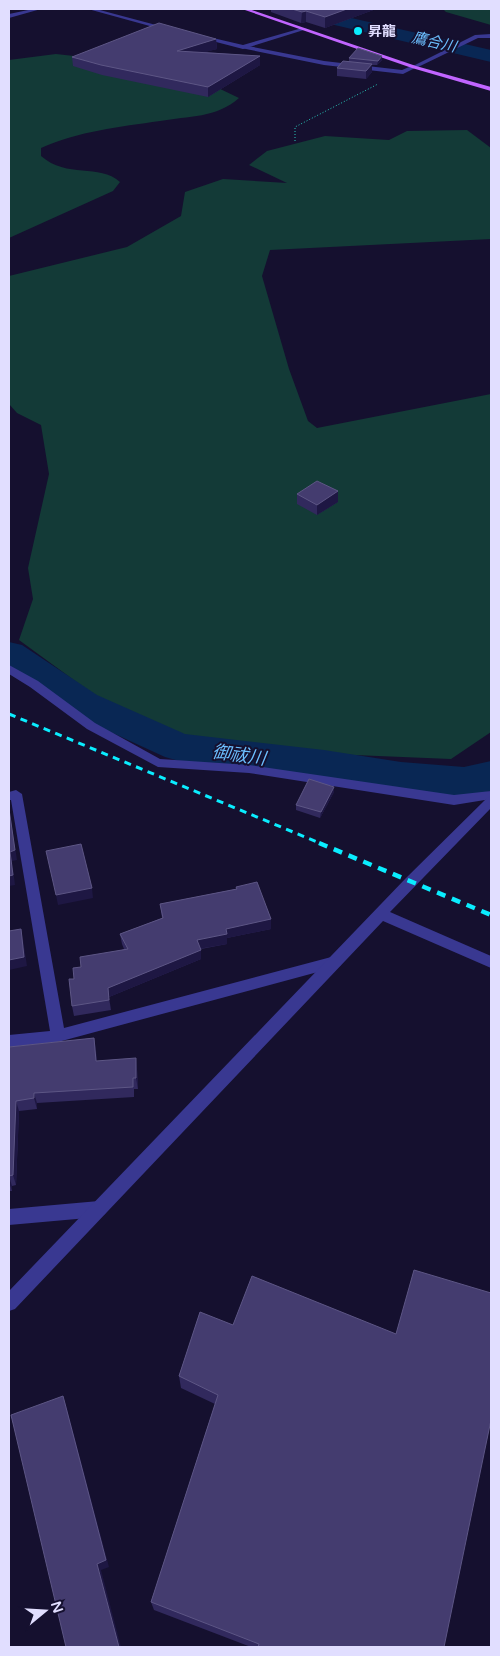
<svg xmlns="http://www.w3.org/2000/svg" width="500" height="1656" viewBox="0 0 500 1656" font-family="'Varela Round','Noto Sans JP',sans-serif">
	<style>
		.green { fill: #133a37 }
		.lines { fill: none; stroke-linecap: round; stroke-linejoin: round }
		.river { fill: #092754; fill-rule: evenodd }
		.path { stroke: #28c9bb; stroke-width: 1; stroke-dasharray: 1 2; stroke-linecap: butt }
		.service { fill: #393891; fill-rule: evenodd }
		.minor { fill: #393891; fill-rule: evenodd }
		.tertiary { fill: #393891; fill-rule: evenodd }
		.primary { fill: #c165ff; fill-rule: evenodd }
		.rail-far1 { stroke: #0aedff; stroke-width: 3; stroke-dasharray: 7 5.5; stroke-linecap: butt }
		.rail { stroke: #0aedff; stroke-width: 4.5; stroke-dasharray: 9 7; stroke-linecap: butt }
		.wall { fill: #31295d }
		.shaded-wall { fill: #1e1743 }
		.building { fill: #443c6f; stroke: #5d5685 }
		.poi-dot { fill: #0aedff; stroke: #15102f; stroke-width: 2 }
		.labels { text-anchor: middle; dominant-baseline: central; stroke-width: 4; stroke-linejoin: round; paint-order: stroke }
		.far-poi-label { font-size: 14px; font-weight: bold; fill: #e1deff; stroke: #15102f; text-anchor: start }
		.far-water-label { font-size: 15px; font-style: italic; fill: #6cbfff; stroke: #15102f }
		.water-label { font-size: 18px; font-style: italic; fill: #6cbfff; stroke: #15102f }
	</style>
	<rect width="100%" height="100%" fill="#15102f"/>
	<path class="green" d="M443 9H491V25L446 12Z
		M56 54 101 59 216 87 239 98C217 118 188 116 160 121 119 127 79 131 41 148V156C67 179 99 163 120 182L113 191 9 238V60Z
		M467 130 491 148V239L270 250 262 276 289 369 308 421 317 428 491 394V732L451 759 281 752 178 736 108 705 19 640 33 599 28 568 49 474 41 425 17 413 9 404V276L127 247 181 216 185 192 223 179 287 183 249 165 267 151 325 136 389 140 407 131Z"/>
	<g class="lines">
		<path class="river" d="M281 9H312L491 50V62L284 13Z
			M9 642 22 645 97 695 185 734 324 750 401 762 464 767 491 761V791L464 797 401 792 324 780 179 761 165 757 69 713 9 672Z"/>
		<path class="path" d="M295 141V127L378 84"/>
		<path class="service" d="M243 45 324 61 402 70 414 65 417 67 403 74 324 65 241 48Z
			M99 1201 105 1204 107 1209 105 1214 99 1217 9 1225V1209Z"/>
		<path class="minor" d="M33 9H41L9 18V14Z
			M88 9H96L171 29 168 31Z
			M302 28 307 29 243 49 197 37 200 35 243 45Z
			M491 34V38H478L416 68 411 67 475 35Z
			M9 665 38 681 95 723 160 759 249 765 454 795 491 791V799L454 805 249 773 158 767 87 729 30 687 9 674Z
			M16 790 22 794 64 1028 335 956 340 958 342 962 340 966 58 1042 9 1047V1035L50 1031 11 800H9V792Z"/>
		<path class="tertiary" d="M491 796V808L390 912 491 956V968L383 921 15 1309 9 1311V1291L406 878 487 798Z"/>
		<path class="primary" d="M242 9H249L416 66 491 87V91L412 68Z"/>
		<path class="rail-far1" d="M9 714 322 844"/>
		<path class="rail" d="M319 843 491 915"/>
	</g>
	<path class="wall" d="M271 9H376L325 28 306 22 301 23 271 12Z
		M216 39 217 49 204 52 260 56V65L208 97 102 75 73 66 72 57Z
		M349 58 382 60 377 65H372V72L366 79 337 76V68L349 62Z
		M338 491V502L317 515 297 504V494Z
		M334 792 320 818 296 810V805Z
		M236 887 271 919V929L227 938V944L201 949V959L109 997 111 1010 74 1016 72 1006 74 979 81 967 124 949 122 944 120 934 162 918 160 904 236 889Z
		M94 1038 97 1061 137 1069 138 1089H134V1097L37 1103V1109L19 1111 16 1185 12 1186V1191H9V1047Z
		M200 1312 444 1647H251L154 1610 151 1602 215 1404 181 1388 179 1376Z"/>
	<path class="shaded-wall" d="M347 9H376L325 28V17Z
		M306 11V22L301 23 302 12Z
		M216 39 217 49 177 60V51Z
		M260 56V65L208 97V87Z
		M382 56V60L377 65 378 61Z
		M372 64V72L366 79V71Z
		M338 491V502L317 515V505Z
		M334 787V792L320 818 321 812Z
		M9 807 17 860 12 861 15 885 9 886Z
		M92 888 93 898 58 905 56 895Z
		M271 919V929L227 938V944L198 949 197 940 226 929Z
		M21 929 23 939 27 966 9 970V960Z
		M201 950V959L109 997 111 1010 108 988Z
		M94 1038 96 1049 98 1072 96 1061Z
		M136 1058 137 1069 138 1089 136 1078Z
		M34 1093 37 1103V1109L34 1098Z
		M16 1101 19 1111 16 1185 13 1175Z
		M9 1176 12 1186V1191L9 1182Z
		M63 1396 66 1405 109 1567 101 1570 121 1647H119L97 1564Z"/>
	<path class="building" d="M292 9H347L325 17 306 11 302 12Z
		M159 23 216 39 177 51 260 56 208 87 101 65 72 57Z
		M358 48 382 56 378 61 349 58Z
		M343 61 372 64 366 71 337 68Z
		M317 481 338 491 317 505 297 494Z
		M309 779 334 787 321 812 296 805Z
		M9 809 15 850 10 852 13 875 9 876Z
		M81 844 92 888 56 895 46 851Z
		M257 882 271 919 226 929 227 934 197 940 201 950 108 988 109 1000 72 1006 69 979H74L73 968 81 967 80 957 128 949 120 934 163 918 160 904 237 889 236 887Z
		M21 929 24 957 9 960V931Z
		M94 1038 96 1061 136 1058V1078H133V1087L34 1093V1098L16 1101 13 1175 9 1176V1047Z
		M414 1270 491 1293V1420L444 1647H258L259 1644 151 1602 218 1395 179 1376 200 1312 233 1325 252 1276 396 1334Z
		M63 1396 106 1560 97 1564 119 1647H66L11 1415Z"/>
	<circle class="poi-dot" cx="358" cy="31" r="5"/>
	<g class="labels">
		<g class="far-poi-label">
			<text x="368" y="31">昇龍</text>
		</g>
		<g class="far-water-label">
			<text transform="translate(434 42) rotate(13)">鷹合川</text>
		</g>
		<g class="water-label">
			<text transform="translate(239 755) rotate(8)">御祓川</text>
		</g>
	</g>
	<rect width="500" height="1656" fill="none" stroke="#e1deff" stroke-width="20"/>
	<g transform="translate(45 1611) rotate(72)" stroke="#15102f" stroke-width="4" paint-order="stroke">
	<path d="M0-4L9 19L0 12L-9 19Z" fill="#e1deff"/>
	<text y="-8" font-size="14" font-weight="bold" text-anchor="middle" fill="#e1deff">N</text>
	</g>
</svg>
